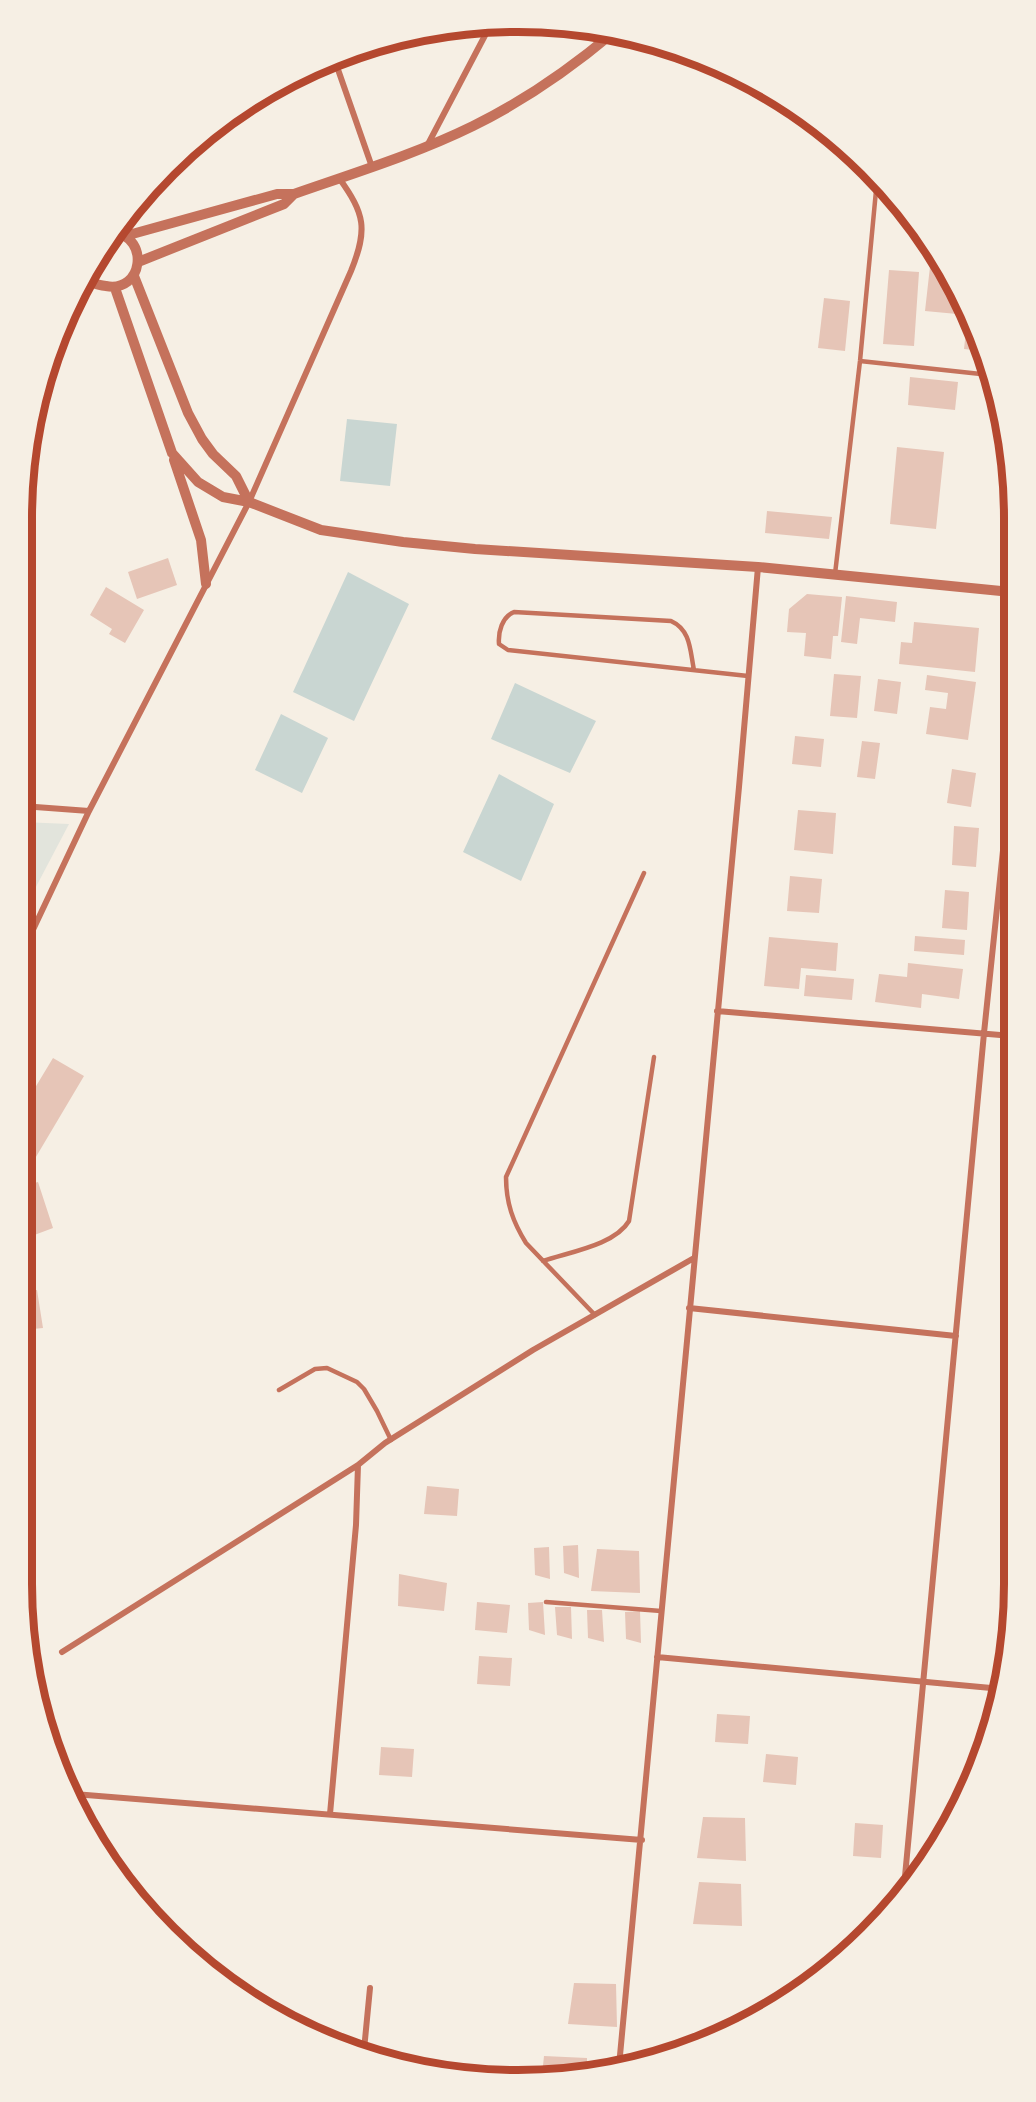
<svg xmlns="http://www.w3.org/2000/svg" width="1036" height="2102" viewBox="0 0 1036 2102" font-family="Ubuntu,sans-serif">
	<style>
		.green { fill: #e2e4dc }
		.water { fill: #c9d6d2 }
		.building { fill: #e6c5b7 }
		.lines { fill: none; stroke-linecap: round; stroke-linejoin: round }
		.service { stroke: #c5725c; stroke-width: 4.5 }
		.minor { stroke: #c5725c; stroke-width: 6 }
		.tertiary { stroke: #c5725c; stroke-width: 10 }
		.rim { fill: none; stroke: #b5482f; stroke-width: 8 }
	</style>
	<rect width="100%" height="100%" fill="#f6efe4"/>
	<path class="green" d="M22 822 69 824 28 902 22 897Z"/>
	<path class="water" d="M347 419 397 424 390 486 340 481Z
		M348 572 409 604 354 721 293 692Z
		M515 683 596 721 570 773 491 739Z
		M281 714 328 738 302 793 255 770Z
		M499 774 554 804 521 881 463 852Z"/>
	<path class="building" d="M932 249 959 296 957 314 925 311Z
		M889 270 919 272 914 346 883 344Z
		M824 298 850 301 845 351 818 348Z
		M968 312 977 328 983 351 964 349Z
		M910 377 958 382 955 410 908 405Z
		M897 447 944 452 936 529 890 524Z
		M767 511 832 517 829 539 765 533Z
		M168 558 177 585 137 599 128 572Z
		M106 587 144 610 125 643 109 634 112 629 90 615Z
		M807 594 842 597 838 636H833L831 659 804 656 806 633 787 632 789 609Z
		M846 596 897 602 895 622 860 618 857 644 841 642Z
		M914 622 979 628 975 672 899 664 901 642 912 643Z
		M834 674 861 676 857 718 830 716Z
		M927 675 976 682 968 740 926 734 930 707 946 709 948 693 925 690Z
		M878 679 901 682 897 714 874 711Z
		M795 736 824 739 821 767 792 764Z
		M862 741 880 743 875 779 857 777Z
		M952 769 976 773 971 807 947 803Z
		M798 810 836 813 833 854 794 850Z
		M954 826 979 828 976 867 952 865Z
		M790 876 822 879 819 913 787 911Z
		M945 890 969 892 967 930 942 928Z
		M915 936 965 940 964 955 914 951Z
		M769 937 838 943 836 971 801 968 799 989 764 986Z
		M908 963 963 969 959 999 922 994 921 1008 875 1002 879 974 907 977Z
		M806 975 854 979 852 1000 804 996Z
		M53 1058 84 1076 27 1172 21 1169V1111Z
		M38 1182 53 1228 21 1240V1187Z
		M25 1269 27 1281H24L26 1291 37 1290 43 1328 33 1329 34 1336 21 1337V1270Z
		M427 1486 459 1489 457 1516 424 1514Z
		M578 1545 579 1578 564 1573 563 1546Z
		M549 1547 550 1579 535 1575 534 1548Z
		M597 1549 639 1551 640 1593 591 1591Z
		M399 1574 447 1583 444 1611 398 1606Z
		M477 1602 510 1605 507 1633 475 1630Z
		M543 1602 545 1635 529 1630 528 1603Z
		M555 1607H571L572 1639 557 1635Z
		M587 1610H602L604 1642 588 1638Z
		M640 1611 641 1643 626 1639 625 1612Z
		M479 1656 512 1658 510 1686 477 1684Z
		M717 1714 750 1716 748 1744 715 1742Z
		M381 1747 414 1749 412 1777 379 1775Z
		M766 1754 798 1757 796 1785 763 1782Z
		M703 1817 745 1818 746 1861 697 1858Z
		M855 1823 883 1825 881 1858 853 1856Z
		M699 1882 741 1884 742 1926 693 1924Z
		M574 1983 616 1984 617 2027 568 2024Z
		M544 2056 587 2058V2075H542Z"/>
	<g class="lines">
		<path class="service" d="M860 361 990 375
			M835 574 860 361 877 180
			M694 670C690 651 691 630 671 621L514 612C502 617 498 632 499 644L508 650 748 676
			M543 1261C569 1252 615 1245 629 1221L654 1057
			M595 1315 526 1243C513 1222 506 1203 506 1177L644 873
			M279 1390 315 1369 327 1368 357 1382 364 1389 377 1411 391 1440
			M546 1602 661 1611"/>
		<path class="minor" d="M334 58 372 167
			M427 146 491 24
			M22 806 89 811
			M22 953 89 811 249 502 351 271C368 229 365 214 339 178
			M717 1011 1012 1036
			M689 1308 956 1336
			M62 1652 358 1465
			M657 1657 1002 1689
			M74 1794 642 1840
			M330 1814 356 1525 358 1465 385 1443 533 1350 694 1258
			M904 1887 984 1033 1012 764
			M364 2050 370 1988
			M619 2066 739 787 758 567"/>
		<path class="tertiary" d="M125 236 277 194H294C354 173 416 154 473 126 524 101 570 69 614 32
			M138 262 284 204 294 194
			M86 276C92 284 97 285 106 286 143 293 150 238 114 232
			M134 276 188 413 202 439 213 454 236 476 249 502
			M115 288 172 453 198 482 223 497 249 502 321 530 403 542 475 549 758 567 1011 592
			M174 460 201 540 206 584"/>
	</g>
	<path d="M0 0H1036V2102H0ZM518 32H518A486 486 0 0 1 1004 518V1584A486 486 0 0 1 518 2070H518A486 486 0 0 1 32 1584V518A486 486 0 0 1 518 32Z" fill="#f6efe4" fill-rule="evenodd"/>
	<path class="rim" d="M518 32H518A486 486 0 0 1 1004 518V1584A486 486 0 0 1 518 2070H518A486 486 0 0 1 32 1584V518A486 486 0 0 1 518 32Z"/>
</svg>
